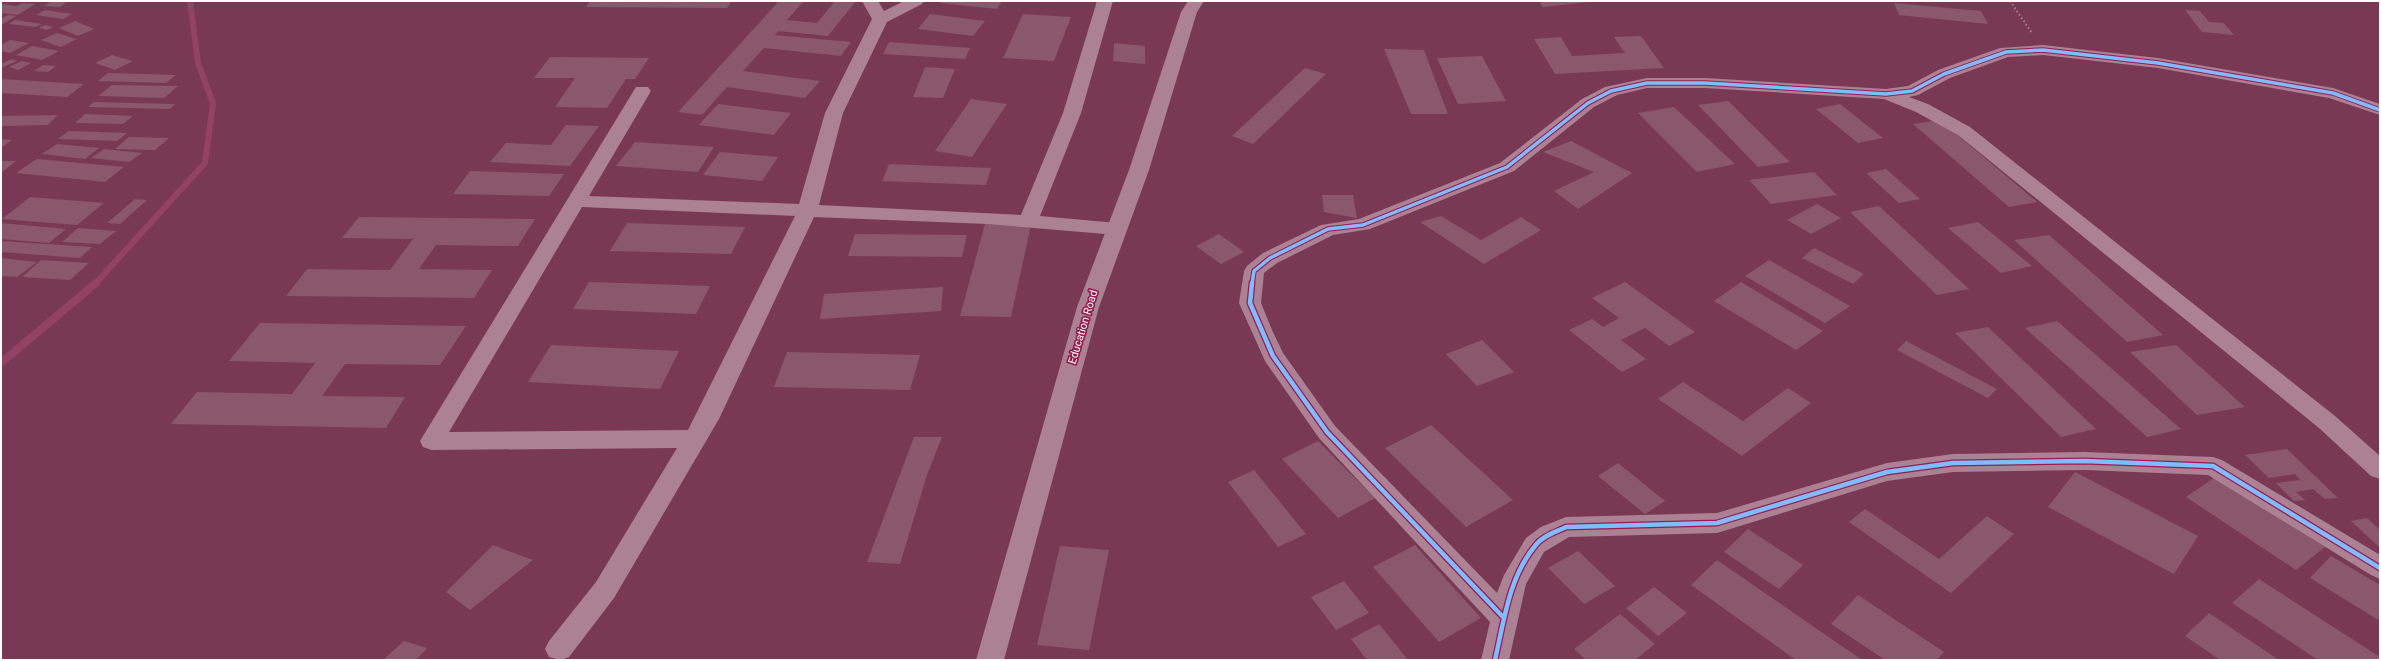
<svg xmlns="http://www.w3.org/2000/svg" width="2381" height="661" viewBox="0 0 2381 661" font-family="Roboto,sans-serif">
	<style>
		.lines { fill: none; stroke-linecap: round; stroke-linejoin: round }
		.stream-far1 { stroke: #944264; stroke-width: 6 }
		.stream { stroke: #944264; stroke-width: 8 }
		.building { fill: #8a576d }
		.path { stroke: #ac8194; stroke-width: 2; stroke-dasharray: 1.5 2.5; stroke-linecap: butt }
		.minor { fill: #ac8194; fill-rule: evenodd }
		.tertiary { fill: #ac8194; fill-rule: evenodd }
		.cycleway-far1-casing { stroke: #941e50; stroke-width: 5.5 }
		.cycleway-casing { stroke: #941e50; stroke-width: 7 }
		.cycleway-far1 { stroke: #80bcff; stroke-width: 3.5 }
		.cycleway { stroke: #80bcff; stroke-width: 4.5 }
		.labels { text-anchor: middle; dominant-baseline: central; stroke-width: 3.5; stroke-linejoin: round; paint-order: stroke }
		.street-label { font-size: 11px; fill: #fff; stroke: #941e50 }
	</style>
	<rect width="100%" height="100%" fill="#793954"/>
	<g class="lines">
		<path class="stream-far1" d="M95 284 205 163 213 103 198 63 190 1"/>
		<path class="stream" d="M1 363 96 283"/>
	</g>
	<path class="building" d="M52 1H68L60 7 44 6Z
		M590 1H732L727 8 586 7Z
		M779 1H804L787 20 817 23 835 1H856L828 36 778 31 775 35 851 42 841 56 764 48 743 71 820 81 805 98 727 87 702 115 678 112Z
		M942 1H1002L997 9 941 3Z
		M1539 1H1590V2L1543 7Z
		M22 3 35 4 18 15 1 13V4L17 6Z
		M1894 3 1981 11 1988 24 1899 15Z
		M45 10 72 14 63 19 36 15Z
		M2185 10 2200 11 2209 22 2224 23 2234 35 2202 32Z
		M930 14 985 21 973 36 918 29Z
		M1023 14 1071 17 1054 61 1003 58Z
		M8 15 16 16 1 25V19Z
		M15 20 42 24 35 27 9 24Z
		M75 21 94 29 78 36 59 28Z
		M45 25 53 27 47 30 39 28Z
		M57 33 77 39 61 47 41 40Z
		M1641 36 1664 68 1555 74 1534 39 1561 37 1572 56 1625 53 1614 37Z
		M10 40 29 43 10 53 1 51V45Z
		M889 42 970 48 965 59 883 54Z
		M1114 43 1145 46V64L1113 61Z
		M32 46 59 51 42 60 16 55Z
		M1384 49 1424 50 1448 114H1411Z
		M112 55 133 61 115 70 95 63Z
		M1482 56 1506 101 1458 104 1437 58Z
		M550 57 649 58 635 79H626L607 108 555 107 575 78H534Z
		M12 59 17 61 1 68V64Z
		M22 61 31 63 18 70 9 67Z
		M43 65 56 66 48 72 34 71Z
		M925 67 955 69 943 98 913 97Z
		M1305 68 1326 74 1253 144 1232 136Z
		M108 73 176 75 166 83 98 81Z
		M1 79 84 84 67 97 1 93Z
		M112 85 178 86 164 98 98 96Z
		M971 99 1007 104 972 157 935 151Z
		M1728 101 1790 162 1758 167 1698 105Z
		M94 102 175 104 170 109 88 107Z
		M718 104 791 113 774 135 699 125Z
		M1840 104 1883 138 1858 143 1816 109Z
		M1674 107 1735 164 1697 172 1638 113Z
		M85 114 133 116 123 124 75 123Z
		M58 115 48 125 1 126V116Z
		M1940 120 2037 202 2009 207 1913 124Z
		M566 125 599 126 570 166 490 162 506 143 551 145Z
		M68 131 127 133 117 141 58 139Z
		M129 137 169 138 155 150 115 149Z
		M1 139 12 140 1 148Z
		M1571 141 1632 173 1578 209 1554 191 1594 172 1543 152Z
		M635 142 714 147 698 172 616 166Z
		M57 144 99 148 85 159 42 154Z
		M104 149 142 153 129 162 91 158Z
		M720 152 778 157 762 181 703 175Z
		M37 159 124 167 105 182 16 173Z
		M1 161H16L1 173Z
		M889 164 991 168 986 185 882 181Z
		M1886 169 1920 199 1899 203 1866 173Z
		M470 171 564 174 549 196 453 194Z
		M1814 172 1837 195 1771 204 1749 180Z
		M1322 195H1353L1357 218 1324 212Z
		M30 197 104 203 77 225 2 219Z
		M135 199 147 200 120 224 107 223Z
		M1817 204 1841 218 1811 234 1787 220Z
		M1879 206 1969 289 1937 295 1850 212Z
		M1441 216 1481 240 1521 217 1541 230 1484 264 1420 222Z
		M359 217 535 219 518 246 436 245 419 269 492 270 474 298 286 296 307 269 390 270 413 239 342 238Z
		M1978 222 2032 266 2001 273 1948 228Z
		M1 223 66 229 49 243 1 239Z
		M627 223 745 227 731 254 610 251Z
		M985 224 1031 225 1011 317 960 316Z
		M78 228 116 231 100 244 62 242Z
		M855 234 967 235 962 257 848 256Z
		M1219 234 1244 252 1221 264 1196 246Z
		M2049 235 2163 335 2127 342 2014 240Z
		M1 241 92 247 80 258 1 252Z
		M1814 248 1864 274 1853 284 1802 258Z
		M1 258 37 262 17 277 1 276Z
		M41 260 89 263 70 280 22 277Z
		M1769 260 1850 306 1825 323 1745 276Z
		M589 282 710 286 696 314 573 309Z
		M1625 282 1695 332 1669 346 1645 328 1621 340 1646 359 1622 372 1569 330 1592 319 1603 327 1619 318 1592 298Z
		M1741 282 1823 331 1796 350 1714 301Z
		M943 287 941 311 820 319 824 294Z
		M2057 321 2181 429 2147 437 2025 328Z
		M260 323 466 326 440 365 345 364 322 396 405 397 386 428 171 424 197 392 292 394 315 363 229 361Z
		M1988 327 2096 429 2061 437 1955 333Z
		M1482 340 1514 372 1477 386 1446 354Z
		M1906 341 1997 389 1988 398 1897 350Z
		M551 345 679 351 660 389 528 382Z
		M2176 345 2245 407 2197 415 2130 352Z
		M787 352 920 355 910 390 774 387Z
		M1683 382 1743 421 1788 388 1811 403 1742 456 1658 399Z
		M1431 425 1513 500 1466 527 1385 448Z
		M914 437H942L927 475 900 564 867 562Z
		M1318 441 1375 498 1338 518 1282 459Z
		M2287 449 2338 498 2325 499 2313 489 2296 492 2305 500 2294 501 2276 483 2301 480 2295 474 2269 478 2245 455Z
		M1618 463 1665 501 1645 514 1598 476Z
		M1254 470 1306 534 1278 547 1228 482Z
		M2075 472 2198 536 2174 574 2048 507Z
		M2215 477 2325 547 2296 570 2186 497Z
		M1865 509 1939 559 1987 516 2014 534 1951 593 1849 522Z
		M2367 518 2380 530V548L2351 521Z
		M1748 529 1803 565 1779 589 1724 552Z
		M493 545 533 560 470 610 446 592Z
		M1415 545 1481 618 1439 642 1373 567Z
		M1060 546 1109 550 1089 650 1037 645Z
		M1578 551 1615 586 1584 604 1548 568Z
		M2331 556 2380 585V621L2310 578Z
		M1717 560 1862 660H1796L1691 585Z
		M2259 579 2380 657V660H2318L2232 603Z
		M1344 581 1369 613 1336 630 1311 597Z
		M1654 587 1687 613 1658 636 1626 608Z
		M1858 595 1944 652 1937 660H1885L1831 624Z
		M2209 613 2279 660H2220L2185 636Z
		M1620 614 1655 644 1635 660H1586L1574 649Z
		M1379 624 1408 660H1367L1351 639Z
		M404 641 427 648 416 660H383Z"/>
	<g class="lines">
		<path class="path" d="M2010 1 2032 33"/>
		<path class="minor" d="M862 1H878L884 11 904 1H924L922 4 887 22 843 113 819 205 1021 215 1063 113 1097 1H1113L1081 113 1040 216 1117 223 1124 225 1127 229 1124 233 1117 235 987 224 814 217 719 419 614 598 569 657 561 660 549 657 545 649 549 641 596 582 677 448 432 450 423 447 420 441 636 87H648L651 91 589 196 799 204 825 113 872 19ZM582 207 795 216 688 430 449 432Z
			M2043 45 2158 58 2333 88 2380 104V115L2329 98 2158 68 2043 55 2008 57 1950 78 1918 95 1909 97 1928 104 1970 127 2335 416 2380 456V479L2371 476 2319 428 1958 135 1916 112 1884 99 1705 88H1647L1617 95 1594 107 1514 171 1370 229 1333 235 1277 263 1264 273 1261 303 1272 330 1283 353 1335 426 1497 593 1504 575 1526 538 1541 527 1566 517 1717 513 1887 463 1953 454 2085 452 2213 457 2222 460 2380 555V579L2371 575 2208 475 2085 470 1953 472 1887 481 1717 533 1569 537 1544 552 1526 584 1509 660H1481L1490 622 1319 438 1265 361 1239 303 1244 271 1247 266 1263 253 1321 225 1359 219 1500 163 1582 99 1605 87 1647 78H1705L1886 89 1908 86 1938 70 2000 48Z"/>
		<path class="tertiary" d="M1188 1H1204L1197 12 1149 170 1099 307 1004 660H976L1077 307 1129 170 1181 12Z"/>
		<defs>
			<path id="cycleway-far1" d="M1252 284 1254 271 1270 258 1328 229 1363 225 1507 167 1588 103 1611 91 1647 83H1705L1886 94 1912 91 1944 74 2006 52 2043 50 2158 63 2333 93 2380 110"/>
			<path id="cycleway" d="M1252 283 1250 303 1273 356 1327 432 1504 618
				M1495 660C1504 621 1509 577 1535 546 1542 536 1556 532 1566 527L1717 523 1887 472 1953 463 2085 461 2213 466 2380 568"/>
		</defs>
		<use href="#cycleway-far1" class="cycleway-far1-casing"/>
		<use href="#cycleway" class="cycleway-casing"/>
		<use href="#cycleway-far1" class="cycleway-far1"/>
		<use href="#cycleway" class="cycleway"/>
	</g>
	<g class="labels">
		<g class="street-label">
			<text transform="translate(1083 327) rotate(-73)">Education Road</text>
		</g>
	</g>
	<rect width="2381" height="661" fill="none" stroke="#ffffff" stroke-width="4"/>
</svg>
